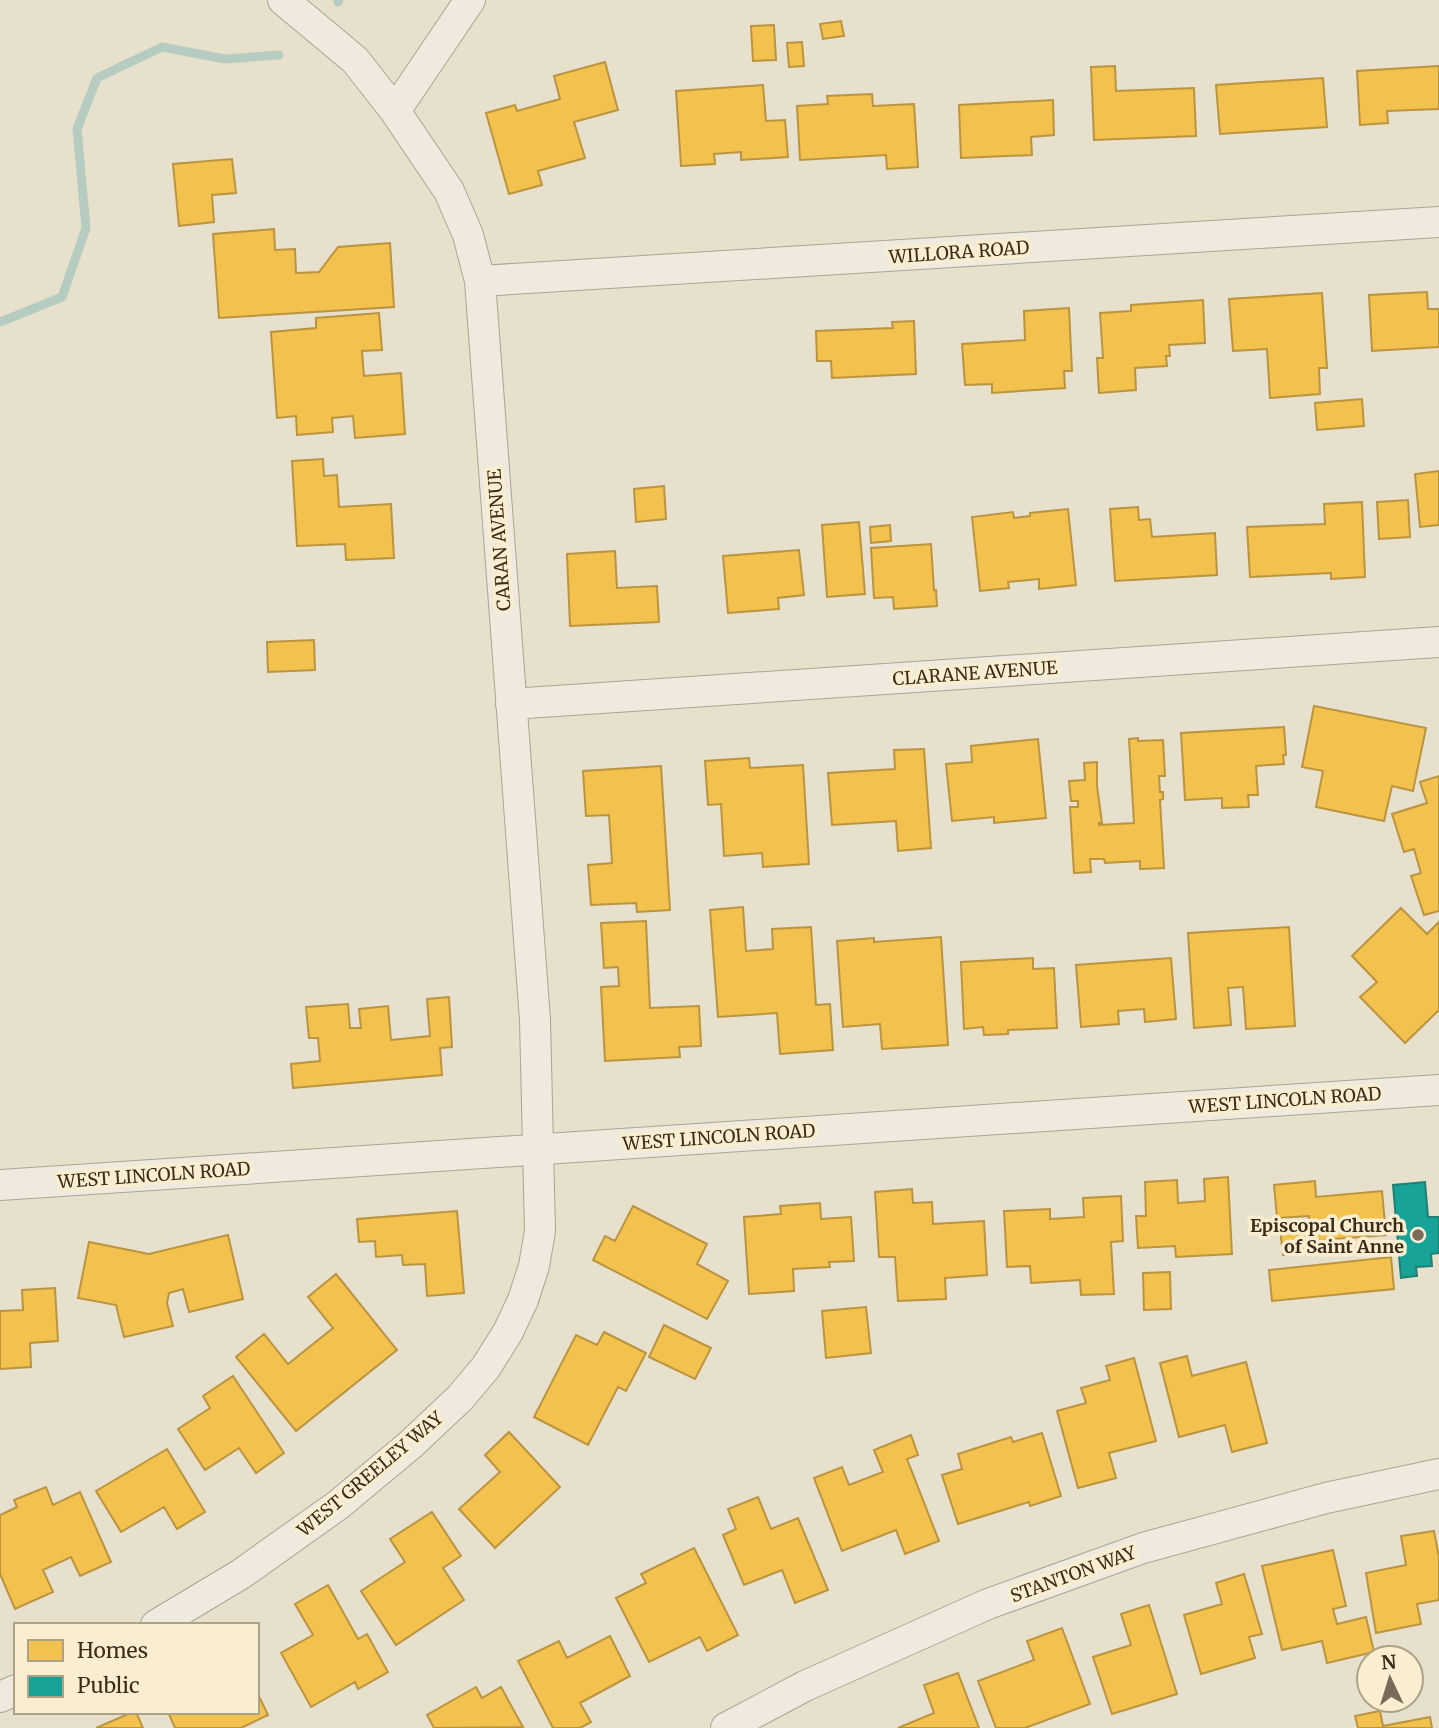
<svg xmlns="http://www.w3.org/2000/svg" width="1439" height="1728" viewBox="0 0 1439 1728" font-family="Merriweather,serif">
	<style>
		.homes { fill: #f2c14e; stroke: #bb943f; stroke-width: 2 }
		.public { fill: #17a398; stroke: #227f73; stroke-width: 2 }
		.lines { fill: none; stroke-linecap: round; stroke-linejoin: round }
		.stream { stroke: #b7ccc1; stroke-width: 9 }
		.minor-casing { stroke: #aca495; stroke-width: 32 }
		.minor { stroke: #efe9de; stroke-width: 30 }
		.poi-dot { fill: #786b5a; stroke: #f9efd0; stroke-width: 2.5 }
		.labels { text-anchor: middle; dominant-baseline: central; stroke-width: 7; stroke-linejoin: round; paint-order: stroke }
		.street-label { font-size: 18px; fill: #3c2c1c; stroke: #f9efd0 }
		.poi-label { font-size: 18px; font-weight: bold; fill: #3c2c1c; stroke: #f9efd0; text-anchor: end }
	</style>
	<rect width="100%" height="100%" fill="#e7e0cc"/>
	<path class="homes" d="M841 21 844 36 823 39 820 24Z
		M774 25 776 60 753 61 751 26Z
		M802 42 804 66 789 67 787 43Z
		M605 62 618 110 574 122 585 158 538 171 542 185 509 194 486 113 515 105 517 111 560 99 554 76Z
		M1115 66 1116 91 1194 88 1196 136 1094 140 1091 67Z
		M1439 66V109L1387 111 1388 123 1360 125 1357 71Z
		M1323 78 1327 127 1220 134 1216 85Z
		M763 85 766 121 785 120 788 157 741 160V152L714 154 715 164 681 166 676 91Z
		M872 94 873 106 914 104 918 167 887 169 886 155 800 160 797 106 828 104 827 96Z
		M1053 100 1054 135 1031 137 1032 155 961 158 959 105Z
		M232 159 236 193 212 195 214 222 179 226 173 164Z
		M274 229 275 250 295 249 296 273 319 272 338 247 390 243 394 307 219 318 213 234Z
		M1427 292 1428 309H1439V347L1372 351 1369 295Z
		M1322 293 1327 368H1319L1320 394 1270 398 1267 349 1233 351 1229 299Z
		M1203 300 1205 343 1169 345 1170 356H1166L1167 366 1135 368 1136 390 1099 393 1097 358H1103L1100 313 1131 311V305Z
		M1069 308 1072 371H1064L1065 388 992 393V384L965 385 962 344 1025 340 1024 311Z
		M379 313 382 350 362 351 364 376 401 373 405 434 355 438 353 416 332 418 333 432 297 435 296 416 277 418 271 332 316 328V318Z
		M914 321 916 374 832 378 831 361H817L816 331 893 328 892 322Z
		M1362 399 1364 426 1317 430 1315 403Z
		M323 459 324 476 337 475 339 507 391 504 394 558 346 560 345 544 297 546 292 461Z
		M1439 471V525L1420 527 1415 474Z
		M664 486 666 519 636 522 634 489Z
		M1408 500 1410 537 1379 539 1377 502Z
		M1362 502 1365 577 1331 579V573L1250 577 1247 527 1325 524 1324 504Z
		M1138 507 1139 520 1150 519 1152 537 1215 533 1217 575 1115 581 1110 509Z
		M1068 509 1076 585 1039 589V579L1008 582 1009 588 980 591 972 517 1013 512 1014 518 1030 516V513Z
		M859 522 865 594 827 597 822 525Z
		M890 525 891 541 871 543 870 527Z
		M931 544 934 590H936L937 606 894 609 893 597 874 598 871 548Z
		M799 550 804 595 778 598 779 609 728 613 723 556Z
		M615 551 617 588 657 586 659 622 570 626 567 554Z
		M314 640 315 670 268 672 267 642Z
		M1314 706 1426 728 1413 791 1392 786 1384 821 1316 807 1323 771 1302 767Z
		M1284 727 1286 755H1283L1284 764 1256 766 1258 795H1248L1249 807 1222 808V798L1185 800 1181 733Z
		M1138 738V741L1163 740 1165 776H1159L1160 792H1163V799L1160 800 1164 868 1140 869V861L1105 863 1104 859H1090L1091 872 1074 873 1070 807H1078V801H1071L1069 781 1085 780 1084 763 1097 762V786L1102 823H1099V825L1134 823 1129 739Z
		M1038 739 1046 818 994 823V817L952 821 946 764 972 762 971 746Z
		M924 749 931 848 898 851 896 821 832 825 828 773 895 769 894 750Z
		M749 758 750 768 803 765 809 864 763 867 762 853 724 856 721 804 708 805 705 761Z
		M661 766 670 910 637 912 636 903 591 905 588 865 612 863 609 815 586 816 583 771Z
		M1439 776V911L1424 915 1411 876 1421 873 1414 849 1404 852 1392 814 1427 803 1420 782Z
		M743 907 746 951 773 949 772 929 811 927 816 1005 830 1004 833 1050 780 1054 777 1013 718 1017 710 910Z
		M1401 908 1427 934 1439 922V1010L1405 1043 1360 997 1377 982 1352 956Z
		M646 921 650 1008 699 1006 701 1046 679 1047 680 1057 605 1061 601 987 619 986 618 967 604 968 601 923Z
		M1289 927 1295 1026 1246 1029 1243 987 1228 988 1231 1025 1194 1028 1188 933Z
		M941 937 948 1045 882 1049 880 1024 843 1027 837 941 874 938V942Z
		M1033 958V969L1054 968 1057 1028 1008 1030V1034L984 1035 983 1027 964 1029 961 962Z
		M1171 958 1176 1019 1145 1022 1144 1009 1118 1011 1119 1024 1081 1027 1076 965Z
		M449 997 452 1047 440 1048 442 1075 293 1088 291 1064 320 1061 318 1038H309L306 1007 348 1004 350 1028H361L359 1009 388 1006 391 1040 430 1036 427 999Z
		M1228 1177 1232 1254 1176 1257 1175 1246 1138 1248 1136 1216H1146L1145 1182 1177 1180 1178 1203 1205 1201 1204 1179Z
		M1315 1181 1316 1197 1382 1191 1386 1235 1310 1241 1309 1216 1277 1218 1274 1185Z
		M912 1189 913 1203 932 1202 933 1224 984 1221 987 1275 945 1278 946 1299 898 1301 895 1257H879L875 1192Z
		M1121 1196 1123 1241 1111 1242 1114 1294 1081 1295 1080 1280 1031 1283 1030 1266 1007 1267 1004 1211 1050 1209V1219L1084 1217 1083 1198Z
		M820 1203 821 1219 851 1217 854 1261 829 1262 830 1267 793 1269 794 1291 749 1294 744 1217 781 1214 780 1206Z
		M633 1206 707 1244 697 1264 728 1281 707 1319 593 1260 605 1236 615 1241Z
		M457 1211 464 1293 427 1296 425 1264 403 1265 402 1255 376 1257 375 1241 359 1242 357 1219Z
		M1310 1227V1253L1283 1255 1280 1229Z
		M228 1235 243 1299 189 1312 183 1289 169 1293 167 1303 173 1326 124 1337 116 1305 78 1298 89 1242 149 1254Z
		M1391 1257 1394 1289 1272 1301 1269 1270Z
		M1170 1272 1171 1309 1144 1310 1143 1273Z
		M336 1274 397 1350 296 1431 236 1357 264 1334 288 1364 333 1328 308 1297Z
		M55 1288 58 1341 30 1343 31 1367 0 1369V1311L23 1310 22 1290Z
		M866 1307 871 1353 826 1358 822 1311Z
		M664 1325 711 1348 695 1379 649 1357Z
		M604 1332 646 1353 626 1391 618 1387 588 1445 534 1417 576 1335 597 1345Z
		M1187 1356 1192 1376 1246 1362 1267 1443 1232 1452 1225 1425 1179 1437 1160 1363Z
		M1134 1358 1156 1441 1109 1453 1116 1478 1078 1488 1057 1411 1086 1403 1081 1388 1110 1380 1106 1366Z
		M233 1376 284 1453 256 1473 239 1448 205 1470 178 1429 210 1408 203 1396Z
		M509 1432 560 1487 495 1548 459 1509 500 1472 485 1455Z
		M1042 1433 1061 1496 1030 1506 1029 1502 958 1524 942 1475 962 1469 958 1454 1011 1437 1013 1442Z
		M911 1435 918 1455 907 1459 939 1541 905 1554 896 1530 842 1551 814 1478 842 1467 849 1485 883 1472 874 1450Z
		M167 1449 205 1512 177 1529 164 1507 121 1532 96 1491Z
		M46 1487 53 1505 80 1492 111 1562 80 1576 71 1557 43 1570 53 1592 15 1609 0 1574V1515L17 1507 14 1500Z
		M758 1497 771 1529 798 1518 828 1590 795 1603 782 1570 744 1585 723 1535 736 1529 728 1509Z
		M432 1512 461 1556 443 1568 464 1600 396 1645 361 1591 405 1562 390 1539Z
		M1434 1531 1439 1557V1600L1417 1604 1421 1624 1376 1633 1366 1573 1406 1565 1401 1536Z
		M694 1548 738 1635 707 1651 700 1637 649 1662 616 1598 646 1583 641 1574Z
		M1333 1550 1346 1606 1333 1609 1337 1624 1366 1617 1374 1652 1327 1663 1322 1641 1282 1650 1262 1566Z
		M1244 1574 1262 1634 1249 1637 1255 1658 1201 1674 1184 1615 1222 1604 1216 1583Z
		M328 1585 358 1639 367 1634 388 1672 358 1689 355 1682 311 1707 281 1653 313 1635 295 1604Z
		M1149 1605 1177 1694 1112 1714 1093 1657 1131 1645 1121 1614Z
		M1062 1628 1090 1704 1025 1728H996L978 1681 1034 1660 1027 1641Z
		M610 1636 630 1676 580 1703 591 1722 580 1728H553L518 1661 559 1641 567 1658Z
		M958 1673 979 1728H898L934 1713 924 1685Z
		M476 1687 482 1698 501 1687 523 1727 434 1728 427 1715Z
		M257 1692 268 1715 241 1728H175L168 1712H257Z
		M1380 1711 1383 1726 1430 1717 1432 1728H1358L1355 1716Z
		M133 1712H136L143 1728H96Z"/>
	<path class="public" d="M1425 1182 1428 1217H1439V1253L1431 1254 1432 1266 1416 1267 1417 1276 1401 1278 1393 1185Z"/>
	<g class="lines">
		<path class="stream" d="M338 2 339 0
			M0 322 62 297 86 228 77 129 97 78 162 47 225 59 279 55"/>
		<defs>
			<path id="minor" d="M395 111 470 0
				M480 281 1439 222
				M511 704 1439 642
				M0 1185 1439 1090
				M156 1625 241 1574 338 1505 410 1445 460 1398 486 1367 508 1332 523 1300 534 1266 540 1231 535 1020 480 281 468 235 449 191 395 111 355 60 283 0
				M0 1697 16 1690
				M726 1728 805 1686 988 1604 1143 1548 1326 1498 1439 1474"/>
		</defs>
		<use href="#minor" class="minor-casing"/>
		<use href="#minor" class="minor"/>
	</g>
	<circle class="poi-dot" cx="1418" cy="1235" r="7"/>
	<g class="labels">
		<g class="street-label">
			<text transform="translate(959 252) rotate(-4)">WILLORA ROAD</text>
			<text transform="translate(499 540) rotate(-94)">CARAN AVENUE</text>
			<text transform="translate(975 673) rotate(-4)">CLARANE AVENUE</text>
			<text transform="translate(1285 1100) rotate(-4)">WEST LINCOLN ROAD</text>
			<text transform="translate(719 1137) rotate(-4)">WEST LINCOLN ROAD</text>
			<text transform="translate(154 1175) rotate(-4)">WEST LINCOLN ROAD</text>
			<text transform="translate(370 1474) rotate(-40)">WEST GREELEY WAY</text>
			<text transform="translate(1073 1574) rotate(-20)">STANTON WAY</text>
		</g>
		<g class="poi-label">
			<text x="1404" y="1225">Episcopal Church<tspan x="1404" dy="21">of Saint Anne</tspan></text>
		</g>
	</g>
	<rect x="14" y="1623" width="245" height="91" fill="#f9efd0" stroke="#ada188" stroke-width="2"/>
	<rect x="28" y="1640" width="35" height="21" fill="#f2c14e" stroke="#ada188" stroke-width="2"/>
	<text x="77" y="1658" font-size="21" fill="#3c2c1c">Homes</text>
	<rect x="28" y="1676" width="35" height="21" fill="#17a398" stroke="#ada188" stroke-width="2"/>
	<text x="77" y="1693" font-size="21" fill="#3c2c1c">Public</text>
	<g transform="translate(1390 1679) rotate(356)"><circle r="33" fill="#f9efd0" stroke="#ada188" stroke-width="2"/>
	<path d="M0-5L12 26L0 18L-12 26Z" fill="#786b5a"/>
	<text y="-10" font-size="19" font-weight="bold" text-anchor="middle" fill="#3c2c1c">N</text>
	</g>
</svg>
